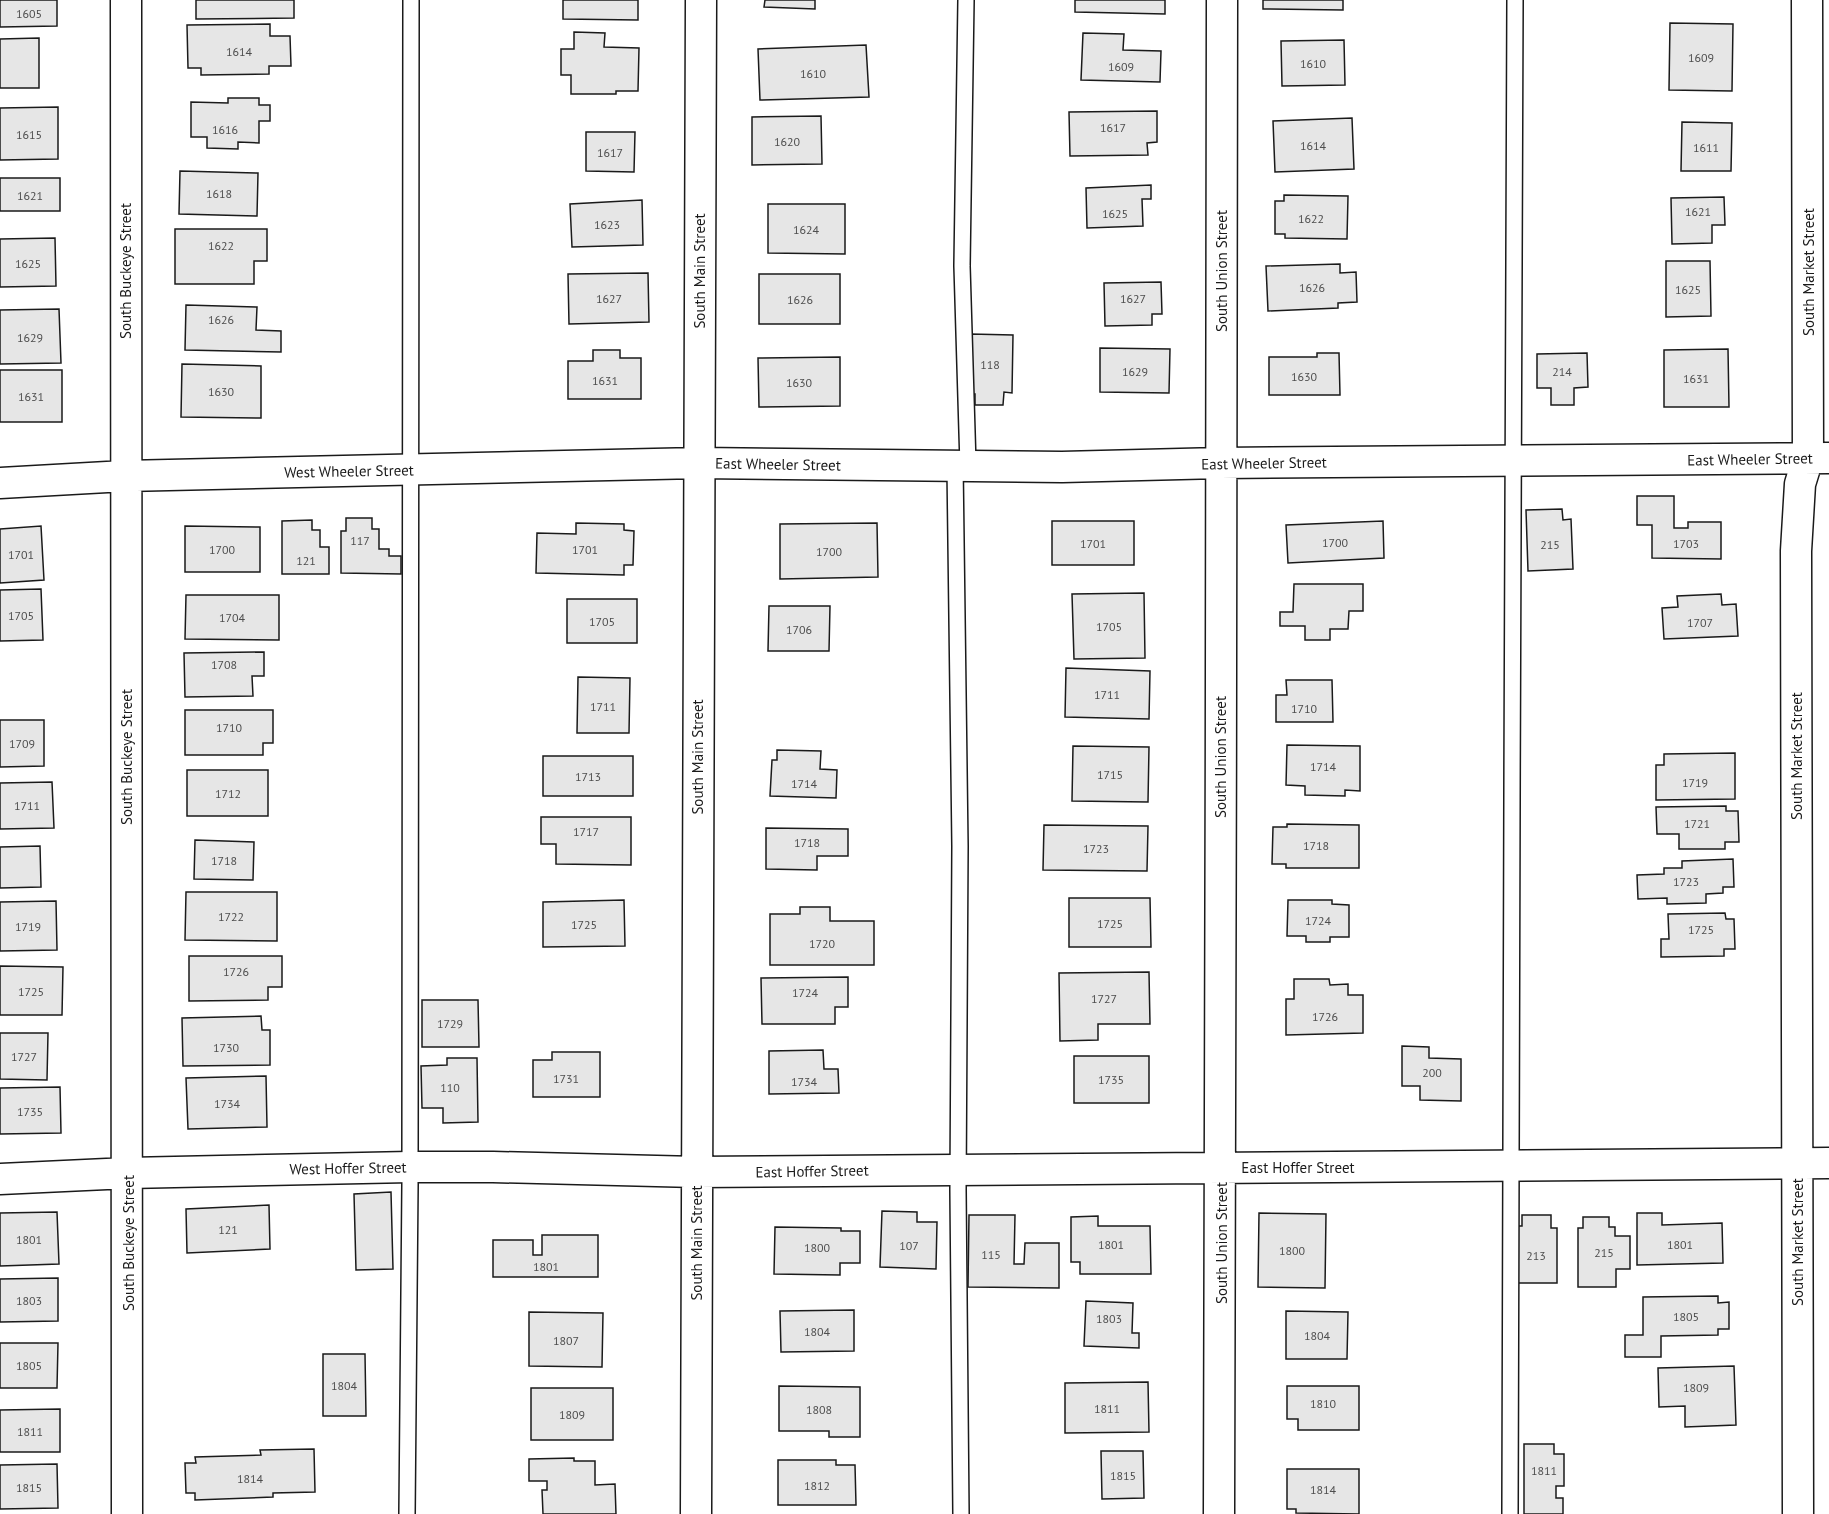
<svg xmlns="http://www.w3.org/2000/svg" width="1829" height="1514" viewBox="0 0 1829 1514" font-family="'PT Sans',sans-serif">
	<style>
		.building { fill: #e6e6e6; stroke: #1a1a1a; stroke-width: 1.5 }
		.lines { fill: none; stroke-linecap: round; stroke-linejoin: round }
		.service-casing { stroke: #1a1a1a; stroke-width: 18 }
		.minor-casing { stroke: #1a1a1a; stroke-width: 33 }
		.service { stroke: #fff; stroke-width: 15 }
		.minor { stroke: #fff; stroke-width: 30 }
		.labels { text-anchor: middle; dominant-baseline: central; stroke-width: 4.5; stroke-linejoin: round; paint-order: stroke }
		.number-label { font-size: 12px; fill: #4d4d4d }
		.street-label { font-size: 15px; fill: #1a1a1a; stroke: #fff }
	</style>
	<rect width="100%" height="100%" fill="#fff"/>
	<path class="building" d="M0 0H57V26L0 27Z
		M196 0H294V18L196 19Z
		M563 0H638V20L563 19Z
		M765 0H815V9L764 7Z
		M1075 0H1165V14L1075 12Z
		M1263 0H1343V10L1263 9Z
		M1670 23 1733 24 1732 91 1669 90Z
		M270 24V36H290L291 66H269V74L201 75V68H188L187 25Z
		M574 32 605 33 604 47 639 48 638 91H616V94H571V75H561V49H574Z
		M1083 33 1124 34 1123 50 1161 51 1160 82 1081 80Z
		M39 38V88H0V39Z
		M1344 40 1345 85 1282 86 1281 41Z
		M866 45 869 97 760 100 758 49Z
		M228 98H259V105H270V121H259V143L238 142V149L207 148V137H191V102L228 103Z
		M58 107V159L0 160V108Z
		M1157 111V142L1147 143 1148 155 1070 156 1069 112Z
		M821 116 822 164 752 165V117Z
		M1352 118 1354 169 1275 172 1273 121Z
		M1682 122 1732 123 1731 171H1681Z
		M586 132H635L634 172 586 171Z
		M180 171 258 173 257 216 179 214Z
		M0 178H60V211H0Z
		M1151 185V199H1142L1143 226 1087 228 1086 188Z
		M1284 195 1348 196 1347 239 1285 238V234H1275V201H1284Z
		M1724 197 1725 225H1712V243L1672 244 1671 198Z
		M642 200 643 245 572 247 570 204Z
		M768 204H845V254L768 253Z
		M175 229H267V261H254V284H175Z
		M55 238 56 286 0 287V239Z
		M1666 261H1710L1711 316 1666 317Z
		M1340 264V273L1356 272 1357 302 1338 303V308L1268 311 1266 266Z
		M648 273 649 322 569 324 568 274Z
		M759 274H840V324H759Z
		M1161 282 1162 314H1152V325L1105 326 1104 283Z
		M186 305 257 307 256 330 281 331V352L185 350Z
		M59 309 61 363 0 364V310Z
		M970 334 1013 335 1012 393 1004 392 1003 405H975V394H968Z
		M1100 348 1170 349 1169 393 1100 392Z
		M1728 349 1729 407H1664V350Z
		M593 350H620V358H641V399H568V361H593Z
		M1317 353H1339L1340 395H1269V357H1317Z
		M1587 353 1588 387 1574 388V405H1551V388H1537V354Z
		M840 357V406L759 407 758 358Z
		M182 364 261 366V418L181 417Z
		M0 370H62V422H0Z
		M1637 496H1674V528H1688V522H1721V559L1652 558V525H1637Z
		M1562 509 1563 520 1571 519 1573 569 1528 571 1526 510Z
		M346 518H372V529H379V549H389V556H401V574L341 573V531H346Z
		M312 520V530H320V547H329V574H282V521Z
		M1052 521H1134V565H1052Z
		M1383 521 1384 558 1288 563 1286 525Z
		M576 523 624 524V530L634 531 633 565H624V575L536 573 537 533 576 534Z
		M877 523 878 577 780 579V524Z
		M41 526 44 580 0 583V529Z
		M185 526 260 527V572H185Z
		M1294 584H1363V611H1349L1348 629H1330V640H1305V626H1280V612H1293Z
		M41 589 43 640 0 641V590Z
		M1144 593 1145 658 1074 659 1072 594Z
		M1721 594 1722 605 1736 604 1738 636 1664 639 1662 608 1678 607 1677 596Z
		M186 595H279V640L185 639Z
		M567 599H637V643H567Z
		M769 606H830L829 651H768Z
		M264 652V676H252L253 696 185 697 184 653Z
		M1066 668 1150 671 1149 719 1065 717Z
		M578 677 630 678 629 733H577Z
		M1286 680H1332L1333 722H1276V695H1287Z
		M185 710H273V743H263V755H185Z
		M0 720H44V766L0 767Z
		M1287 745 1360 746V791L1345 790V796L1305 795V786L1286 785Z
		M1073 746 1149 747 1148 802 1072 801Z
		M777 750 821 751 820 769 837 770 836 798 770 796 772 760H777Z
		M1735 753V799L1656 800V765H1664V754Z
		M543 756H633V796H543Z
		M187 770H268V816H187Z
		M52 782 54 828 0 829V783Z
		M1726 806V811H1738L1739 842H1725V849H1679V834H1657L1656 807Z
		M541 817H631V865L556 864V844H541Z
		M1287 824 1359 825V868H1286V864H1272L1273 827H1287Z
		M1044 825 1148 826 1147 871 1043 870Z
		M766 828 848 829V856H817V870L766 869Z
		M195 840 254 842 253 880 194 879Z
		M40 846 41 887 0 888V847Z
		M1733 859 1734 887H1723V893L1706 894V903L1667 904V898L1638 899 1637 875 1664 874V868H1682V861Z
		M186 892H277V941L185 940Z
		M1069 898H1150L1151 947H1069Z
		M624 900 625 946 543 947V902Z
		M1288 900H1332V904L1349 905V937H1330V942H1306V936H1287Z
		M56 901 57 950 0 951V902Z
		M800 907H830V921H874V965H770V914H800Z
		M1725 913 1726 919H1734L1735 949H1724V956L1661 957V939H1669L1668 914Z
		M189 956H282V987H268V1000L189 1001Z
		M0 966 63 967 62 1015H0Z
		M1149 972 1150 1024H1098V1040L1060 1041 1059 973Z
		M848 977V1007H835V1024H762L761 978Z
		M1294 979H1329L1330 985 1348 984V995H1363V1033L1286 1035V999H1294Z
		M422 1000H478L479 1047H422Z
		M261 1016 262 1030H270V1065L183 1066 182 1018Z
		M0 1033H48L47 1080 0 1079Z
		M1402 1046 1429 1047V1058L1461 1059V1101L1420 1100V1086H1402Z
		M823 1050 824 1069H838L839 1093 769 1094V1051Z
		M552 1052H600V1097H533V1060H552Z
		M1074 1056H1149V1103H1074Z
		M447 1058H477L478 1122 443 1123V1108H422L421 1066 447 1065Z
		M266 1076 267 1127 188 1129 186 1078Z
		M60 1087 61 1133 0 1134V1088Z
		M391 1192 393 1269 356 1270 354 1194Z
		M269 1205 270 1249 187 1253 186 1209Z
		M882 1211 917 1212V1222H937L936 1269 880 1267Z
		M57 1212 59 1264 0 1266V1213Z
		M1259 1213 1326 1214 1325 1288 1258 1287Z
		M1637 1213H1662V1225L1722 1223 1723 1263 1637 1265Z
		M969 1215H1015L1014 1264H1024L1025 1243H1059V1288L968 1287Z
		M1522 1215H1551V1228H1557V1283H1515L1514 1226H1522Z
		M1098 1216V1226H1150L1151 1274H1080V1262H1071V1217Z
		M1583 1217H1609V1227H1615V1236H1630V1269H1616V1287H1578V1228H1583Z
		M775 1227 841 1228V1231H860V1263H840V1275L774 1274Z
		M542 1235H598V1277H493V1240H533V1255H542Z
		M58 1278V1321L0 1322V1279Z
		M1718 1296V1303L1729 1302V1329H1718V1335L1661 1336V1357H1625V1335H1643V1297Z
		M1086 1301 1133 1303 1132 1333H1139V1348L1084 1346Z
		M854 1310V1351L781 1352 780 1311Z
		M1286 1311 1348 1312 1347 1359H1286Z
		M529 1312 603 1313 602 1367 529 1366Z
		M0 1343H58L57 1388H0Z
		M323 1354H365L366 1416H323Z
		M1734 1366 1736 1425 1685 1427V1406L1659 1407 1658 1368Z
		M1148 1382 1149 1432 1065 1433V1383Z
		M779 1386 860 1387V1437H829V1431H779Z
		M1287 1386H1359V1430H1298V1419H1287Z
		M531 1388H613V1440H531Z
		M60 1409V1452H0V1410Z
		M1524 1444H1554V1454H1564V1486H1556V1498H1563V1514H1524Z
		M314 1449 315 1492 273 1493V1497L195 1500V1493H186L185 1463H196L195 1457 261 1455 260 1450Z
		M1101 1451H1143L1144 1498 1102 1499Z
		M574 1458V1461H595V1485L615 1484 616 1514H543L542 1490H547V1481H529V1459Z
		M778 1460H836V1465H855L856 1505H778Z
		M57 1464 58 1508 0 1509V1465Z
		M1287 1469H1359V1514L1296 1513V1509H1287Z"/>
	<g class="lines">
		<defs>
			<path id="service" d="M966 0 962 266 968 465
				M955 465 960 846 958 1190 961 1514
				M407 1514 410 1184 411 0
				M1510 1514C1509 1009 1515 505 1515 0"/>
			<path id="minor" d="M126 0 127 1514
				M0 483 125 476 699 463 1062 467 1220 463 1829 458
				M0 1179 128 1173 410 1167H493L696 1172 1829 1163
				M696 1514 701 0
				M1219 1514C1223 1009 1219 505 1222 0
				M1798 1514 1796 551 1800 484 1808 458 1807 0"/>
		</defs>
		<use href="#service" class="service-casing"/>
		<use href="#minor" class="minor-casing"/>
		<use href="#service" class="service"/>
		<use href="#minor" class="minor"/>
	</g>
	<g class="labels">
		<g class="number-label">
			<text x="29" y="13">1605</text>
			<text x="239" y="51">1614</text>
			<text x="1701" y="57">1609</text>
			<text x="1313" y="63">1610</text>
			<text x="1121" y="66">1609</text>
			<text x="813" y="73">1610</text>
			<text x="1113" y="127">1617</text>
			<text x="225" y="129">1616</text>
			<text x="29" y="134">1615</text>
			<text x="787" y="141">1620</text>
			<text x="1313" y="145">1614</text>
			<text x="1706" y="147">1611</text>
			<text x="610" y="152">1617</text>
			<text x="219" y="193">1618</text>
			<text x="30" y="195">1621</text>
			<text x="1698" y="211">1621</text>
			<text x="1115" y="213">1625</text>
			<text x="1311" y="218">1622</text>
			<text x="607" y="224">1623</text>
			<text x="806" y="229">1624</text>
			<text x="221" y="245">1622</text>
			<text x="28" y="263">1625</text>
			<text x="1312" y="287">1626</text>
			<text x="1688" y="289">1625</text>
			<text x="609" y="298">1627</text>
			<text x="1133" y="298">1627</text>
			<text x="800" y="299">1626</text>
			<text x="221" y="319">1626</text>
			<text x="30" y="337">1629</text>
			<text x="990" y="364">118</text>
			<text x="1135" y="371">1629</text>
			<text x="1562" y="371">214</text>
			<text x="1304" y="376">1630</text>
			<text x="1696" y="378">1631</text>
			<text x="605" y="380">1631</text>
			<text x="799" y="382">1630</text>
			<text x="221" y="391">1630</text>
			<text x="31" y="396">1631</text>
			<text x="360" y="540">117</text>
			<text x="1335" y="542">1700</text>
			<text x="1093" y="543">1701</text>
			<text x="1686" y="543">1703</text>
			<text x="1550" y="544">215</text>
			<text x="222" y="549">1700</text>
			<text x="585" y="549">1701</text>
			<text x="829" y="551">1700</text>
			<text x="21" y="554">1701</text>
			<text x="306" y="560">121</text>
			<text x="21" y="615">1705</text>
			<text x="232" y="617">1704</text>
			<text x="602" y="621">1705</text>
			<text x="1700" y="622">1707</text>
			<text x="1109" y="626">1705</text>
			<text x="799" y="629">1706</text>
			<text x="224" y="664">1708</text>
			<text x="1107" y="694">1711</text>
			<text x="603" y="706">1711</text>
			<text x="1304" y="708">1710</text>
			<text x="229" y="727">1710</text>
			<text x="22" y="743">1709</text>
			<text x="1323" y="766">1714</text>
			<text x="1110" y="774">1715</text>
			<text x="588" y="776">1713</text>
			<text x="1695" y="782">1719</text>
			<text x="804" y="783">1714</text>
			<text x="228" y="793">1712</text>
			<text x="27" y="805">1711</text>
			<text x="1697" y="823">1721</text>
			<text x="586" y="831">1717</text>
			<text x="807" y="842">1718</text>
			<text x="1316" y="845">1718</text>
			<text x="1096" y="848">1723</text>
			<text x="224" y="860">1718</text>
			<text x="1686" y="881">1723</text>
			<text x="231" y="916">1722</text>
			<text x="1318" y="920">1724</text>
			<text x="1110" y="923">1725</text>
			<text x="584" y="924">1725</text>
			<text x="28" y="926">1719</text>
			<text x="1701" y="929">1725</text>
			<text x="822" y="943">1720</text>
			<text x="236" y="971">1726</text>
			<text x="31" y="991">1725</text>
			<text x="805" y="992">1724</text>
			<text x="1104" y="998">1727</text>
			<text x="1325" y="1016">1726</text>
			<text x="450" y="1023">1729</text>
			<text x="226" y="1047">1730</text>
			<text x="24" y="1056">1727</text>
			<text x="1432" y="1072">200</text>
			<text x="566" y="1078">1731</text>
			<text x="1111" y="1079">1735</text>
			<text x="804" y="1081">1734</text>
			<text x="450" y="1087">110</text>
			<text x="227" y="1103">1734</text>
			<text x="30" y="1111">1735</text>
			<text x="228" y="1229">121</text>
			<text x="29" y="1239">1801</text>
			<text x="1111" y="1244">1801</text>
			<text x="1680" y="1244">1801</text>
			<text x="909" y="1245">107</text>
			<text x="817" y="1247">1800</text>
			<text x="1292" y="1250">1800</text>
			<text x="1604" y="1252">215</text>
			<text x="991" y="1254">115</text>
			<text x="1536" y="1255">213</text>
			<text x="546" y="1266">1801</text>
			<text x="29" y="1300">1803</text>
			<text x="1686" y="1316">1805</text>
			<text x="1109" y="1318">1803</text>
			<text x="817" y="1331">1804</text>
			<text x="1317" y="1335">1804</text>
			<text x="566" y="1340">1807</text>
			<text x="29" y="1365">1805</text>
			<text x="344" y="1385">1804</text>
			<text x="1696" y="1387">1809</text>
			<text x="1323" y="1403">1810</text>
			<text x="1107" y="1408">1811</text>
			<text x="819" y="1409">1808</text>
			<text x="572" y="1414">1809</text>
			<text x="30" y="1431">1811</text>
			<text x="1544" y="1470">1811</text>
			<text x="1123" y="1475">1815</text>
			<text x="250" y="1478">1814</text>
			<text x="817" y="1485">1812</text>
			<text x="29" y="1487">1815</text>
			<text x="1323" y="1489">1814</text>
		</g>
		<g class="street-label">
			<text transform="translate(125 271) rotate(-90)">South Buckeye Street</text>
			<text transform="translate(699 271) rotate(-90)">South Main Street</text>
			<text transform="translate(1221 271) rotate(-90)">South Union Street</text>
			<text transform="translate(1808 272) rotate(-90)">South Market Street</text>
			<text transform="translate(1750 459) rotate(-1)">East Wheeler Street</text>
			<text transform="translate(1264 463) rotate(-1)">East Wheeler Street</text>
			<text transform="translate(778 464) rotate(1)">East Wheeler Street</text>
			<text transform="translate(349 471) rotate(-1)">West Wheeler Street</text>
			<text transform="translate(1796 756) rotate(-90)">South Market Street</text>
			<text transform="translate(126 757) rotate(-90)">South Buckeye Street</text>
			<text transform="translate(697 757) rotate(-90)">South Main Street</text>
			<text transform="translate(1220 757) rotate(-90)">South Union Street</text>
			<text x="1298" y="1167">East Hoffer Street</text>
			<text transform="translate(348 1168) rotate(-1)">West Hoffer Street</text>
			<text transform="translate(812 1171) rotate(-1)">East Hoffer Street</text>
			<text transform="translate(1797 1242) rotate(-90)">South Market Street</text>
			<text transform="translate(128 1243) rotate(-90)">South Buckeye Street</text>
			<text transform="translate(696 1243) rotate(-90)">South Main Street</text>
			<text transform="translate(1221 1243) rotate(-90)">South Union Street</text>
		</g>
	</g>
</svg>
